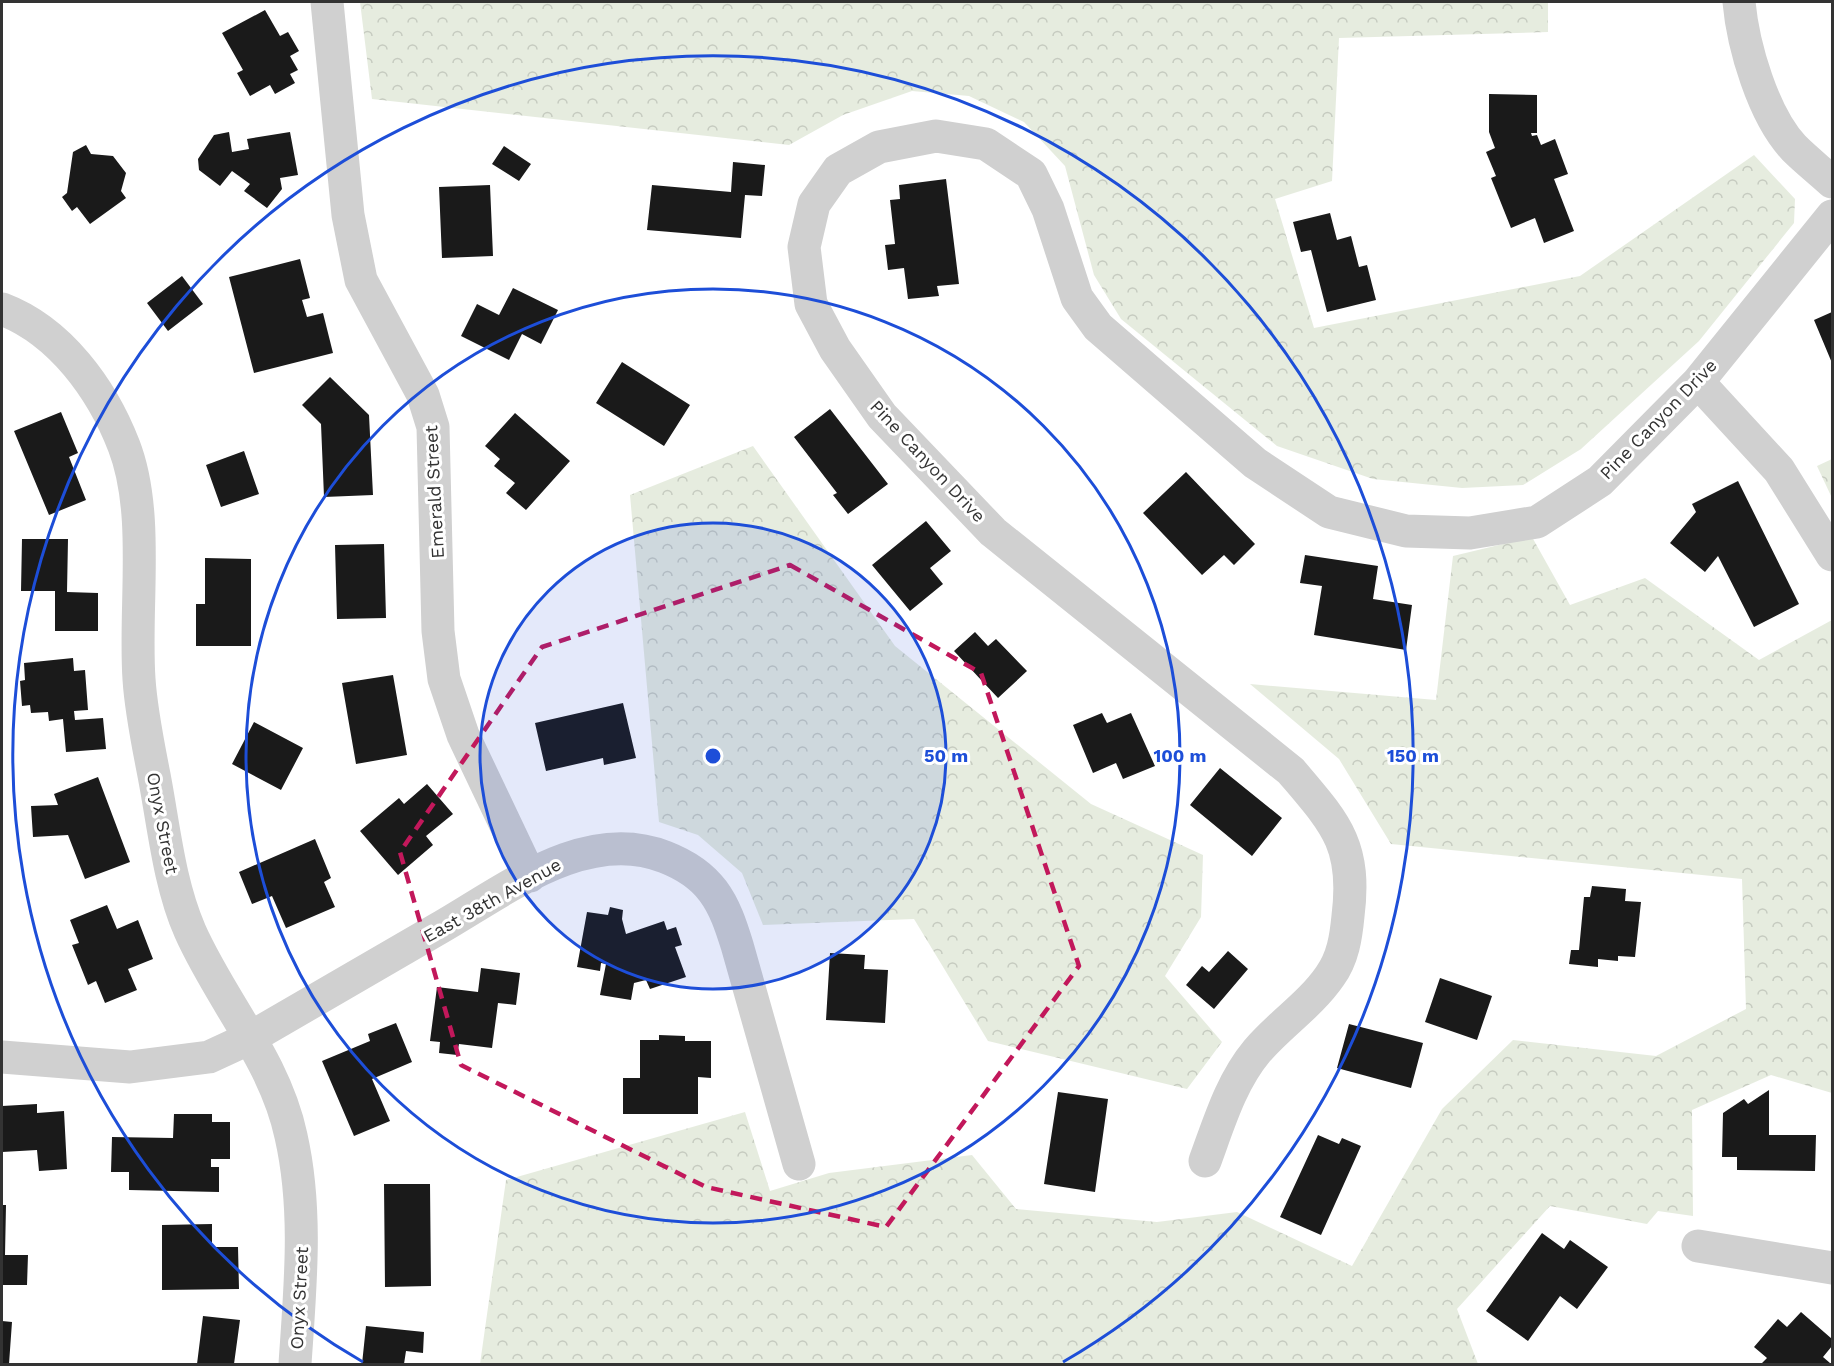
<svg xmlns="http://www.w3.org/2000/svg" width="1834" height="1366" viewBox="0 0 1834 1366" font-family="'Work Sans',sans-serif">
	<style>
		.forest { fill: url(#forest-crowns) }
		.building { fill: #1a1a1a }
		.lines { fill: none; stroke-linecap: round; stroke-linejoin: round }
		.minor { stroke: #d0d0d0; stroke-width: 33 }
		.marked { fill: none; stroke: #c2185b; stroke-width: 4.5; stroke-dasharray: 12 8; stroke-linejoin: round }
		.ring { fill: none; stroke: #1d4ed8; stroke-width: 3 }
		.labels { text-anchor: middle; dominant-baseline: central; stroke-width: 6; stroke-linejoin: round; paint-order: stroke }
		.street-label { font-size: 18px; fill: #333; stroke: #fff }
		.centre { fill: #1d4ed8; stroke: #fff; stroke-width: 3 }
		.ring-label { font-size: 18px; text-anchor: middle; font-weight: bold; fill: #1d4ed8; stroke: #fff; stroke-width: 6; stroke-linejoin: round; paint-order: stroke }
	</style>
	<defs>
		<pattern id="forest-crowns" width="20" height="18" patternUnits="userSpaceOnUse" patternTransform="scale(1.5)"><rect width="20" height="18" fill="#e6ecdf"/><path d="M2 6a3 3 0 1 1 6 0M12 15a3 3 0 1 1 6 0" fill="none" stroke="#c6cbc0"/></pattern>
	</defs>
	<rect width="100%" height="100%" fill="#fff"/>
	<path class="forest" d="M360 2H1548V32L1339 38 1332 181 1275 199 1314 328 1580 276 1754 155 1795 199 1794 223 1699 341 1581 449 1523 485 1462 488 1373 479 1277 446 1121 319 1094 275 1065 166 1024 122 969 96 912 91 843 115 789 145 372 99Z
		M753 446 895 646 1091 804 1203 855 1201 917 1165 976 1222 1042 1187 1089 988 1041 914 919 763 925 742 873 698 835 659 822 630 495Z
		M1832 459V498L1817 466Z
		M1532 537 1570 605 1645 578 1759 660 1832 620V1093L1771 1075 1692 1110 1693 1216 1658 1211 1647 1224 1550 1206 1457 1309 1478 1364H480L506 1180 745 1112 770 1191 829 1173 972 1155 1016 1209 1157 1222 1237 1212 1352 1266 1442 1109 1513 1040 1656 1056 1746 1009 1742 879 1391 844 1339 759 1250 684 1436 700 1453 556Z"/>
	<path class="building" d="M265 10 280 36 288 32 299 51 290 56 298 70 290 74 295 83 275 94 270 85 250 96 237 73 243 70 222 33Z
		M1489 94 1537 95V133H1531L1532 136 1537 135 1541 145 1555 139 1568 174 1554 179 1574 231 1544 243 1535 218 1511 228 1491 178 1496 176 1486 152 1495 148 1489 132Z
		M229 132 232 152 249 149 247 139 290 132 298 175 280 178 282 189 267 208 244 191 250 184 232 171 220 186 199 170 198 159 214 135Z
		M86 145 91 154 113 156 126 173 121 191 126 198 90 224 77 207 72 211 62 197 67 193 73 152Z
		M504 146 531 164 519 181 492 164Z
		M733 162 765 165 762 196 745 195 741 238 647 230 652 185 731 192Z
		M946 179 959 284 937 286 939 296 908 299 904 268 888 270 885 245 895 244 890 200 900 199 899 185Z
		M490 185 493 256 442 258 439 187Z
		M1330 213 1337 240 1351 236 1359 267 1367 265 1376 300 1327 312 1311 250 1301 252 1293 222Z
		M300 259 310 298 302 300 307 317 323 313 333 353 254 373 229 277Z
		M182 276 203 304 168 331 147 303Z
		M513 288 558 310 541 344 522 334 509 360 461 336 477 304 499 315Z
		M1832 312V363L1814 320Z
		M622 362 690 405 664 446 596 403Z
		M330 377 369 415 373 495 324 497 321 424 302 405Z
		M830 409 888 484 848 514 833 495 837 493 794 437Z
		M61 412 78 453 69 457 86 500 49 515 14 431Z
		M515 413 570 461 526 510 506 493 515 483 494 466 500 459 485 446Z
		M244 451 259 494 221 507 206 465Z
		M1186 472 1255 544 1234 565 1224 555 1202 575 1143 513Z
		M1738 481 1799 604 1754 627 1718 556 1705 572 1670 543 1696 512 1692 504Z
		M926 521 951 551 930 568 943 584 910 611 872 565Z
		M22 539H68L67 592 98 593V631H55V591H21Z
		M384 544 386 618 337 619 335 545Z
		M1305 555 1378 566 1373 599 1412 605 1406 650 1314 635 1322 586 1300 583Z
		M205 558 251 559V646H196V604H205Z
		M975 632 988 646 996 639 1027 671 998 698 954 651Z
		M73 658 74 671 85 670 88 710 74 711 75 720 103 718 106 749 66 752 63 719 49 721 48 712 31 713 30 705 22 706 20 681 25 680 24 663Z
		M393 675 407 755 356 764 342 683Z
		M623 703 636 758 604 765 603 758 546 771 535 723Z
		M1102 713 1107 723 1131 713 1155 766 1123 779 1116 763 1093 773 1073 725Z
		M254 722 303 748 281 790 232 764Z
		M1220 768 1282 818 1252 856 1190 805Z
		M98 777 130 862 85 879 68 835 33 837 31 806 58 805 54 794Z
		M427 784 453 814 426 836 433 845 398 875 360 831 399 798 404 804Z
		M315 839 331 878 324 882 335 907 286 928 272 896 252 904 239 872Z
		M1592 886 1626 889 1625 901 1641 902 1635 957 1618 956V961L1598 959V967L1569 964 1571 950H1579L1584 897H1590Z
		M107 905 117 929 138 920 153 959 128 969 137 990 105 1003 96 981 88 985 72 945 79 943 70 920Z
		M610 907 623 910 622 919 626 934 664 921 667 930 676 927 682 945 675 947 686 977 650 989 646 980 634 983 631 1000 600 995 606 964 601 963 600 971 577 967 587 912 608 915Z
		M1228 951 1248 969 1214 1009 1186 985 1202 966 1209 972Z
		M830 953 865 955 864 969 888 970 885 1023 826 1020Z
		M481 968 520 973 516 1005 498 1003 492 1048 459 1044 457 1055 439 1053 440 1042 430 1041 437 987 478 992Z
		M1440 978 1492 996 1477 1040 1425 1022Z
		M396 1023 412 1062 372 1079 390 1121 354 1136 322 1061 370 1041 368 1034Z
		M1349 1024 1423 1043 1411 1088 1337 1068Z
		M659 1035 685 1036V1041H711V1078L698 1077V1114H623V1078H640V1040H659Z
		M1769 1090V1135H1816L1815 1171 1737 1170V1157H1722L1723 1113 1744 1099 1748 1104Z
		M1058 1092 1108 1099 1095 1192 1044 1184Z
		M37 1104V1113L64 1111 67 1169 39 1171 37 1150 2 1152V1106Z
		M174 1114H212V1122H230V1159H211V1167H219V1192L129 1190V1172H111L112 1137 173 1138Z
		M1318 1135 1339 1144 1342 1138 1361 1146 1321 1235 1280 1217Z
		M384 1184H430L431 1286 385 1287Z
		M2 1205H6L5 1255H28L27 1285H2Z
		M212 1224V1247H238L239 1289 162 1290V1225Z
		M1542 1233 1564 1249 1570 1240 1608 1267 1577 1309 1560 1296 1528 1341 1486 1311Z
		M1801 1312 1832 1339V1346L1823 1357 1830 1363 1761 1364 1767 1358 1754 1347 1778 1319 1787 1327Z
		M203 1316 240 1320 234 1364H197Z
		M2 1321 12 1322 9 1364H2Z
		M366 1326 424 1332 423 1353 406 1351 404 1364H362Z"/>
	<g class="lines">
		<path class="minor" d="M327 2 348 215 361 280 423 395 433 427 438 631 444 679 463 735 530 876
			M1739 2C1743 46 1763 115 1794 148 1806 160 1820 171 1832 182
			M2 309C60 331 102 389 124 446 150 513 134 607 139 679 141 711 148 744 154 775 164 827 169 883 190 931 221 1001 275 1060 291 1136 308 1211 300 1289 295 1364
			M1698 382 1779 470 1832 555
			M2 1057 130 1067 209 1057 250 1038C312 1002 374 966 436 930 503 892 585 825 665 857 683 864 701 875 713 891 725 907 731 926 737 945L799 1164
			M1205 1161C1219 1123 1231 1082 1257 1051 1280 1024 1310 1005 1330 976 1343 958 1346 937 1348 916 1357 844 1335 823 1291 771L993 532 882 416 835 349 811 304 804 247 814 204 838 170 879 147 936 136 986 144 1031 174 1048 209 1077 298 1098 327 1255 463 1329 512 1406 531 1470 533 1537 522 1600 481 1698 382 1832 216
			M1698 1246 1832 1268"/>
	</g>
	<path class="marked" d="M790 565 981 673 1079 966 886 1227 706 1187 461 1065 400 852 542 647Z"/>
	<circle cx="713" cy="756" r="233" fill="#1d4ed8" fill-opacity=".12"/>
	<g class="ring">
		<circle cx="713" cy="756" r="233"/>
		<circle cx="713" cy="756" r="467"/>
		<path d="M363 1362A700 700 0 1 1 1063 1362"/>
	</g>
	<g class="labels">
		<g class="street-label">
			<text transform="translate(1658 419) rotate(-46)">Pine Canyon Drive</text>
			<text transform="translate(928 461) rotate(47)">Pine Canyon Drive</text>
			<text transform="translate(434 492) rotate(-93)">Emerald Street</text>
			<text transform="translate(163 823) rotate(79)">Onyx Street</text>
			<text transform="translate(492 900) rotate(-29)">East 38th Avenue</text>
			<text transform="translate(299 1298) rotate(-87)">Onyx Street</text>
		</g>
	</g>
	<circle cx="713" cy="756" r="9" class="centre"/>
	<g class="ring-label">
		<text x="946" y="762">50 m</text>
		<text x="1180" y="762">100 m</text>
		<text x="1413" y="762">150 m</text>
	</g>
	<rect width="1834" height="1366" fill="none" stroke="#333333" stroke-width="6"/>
</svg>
